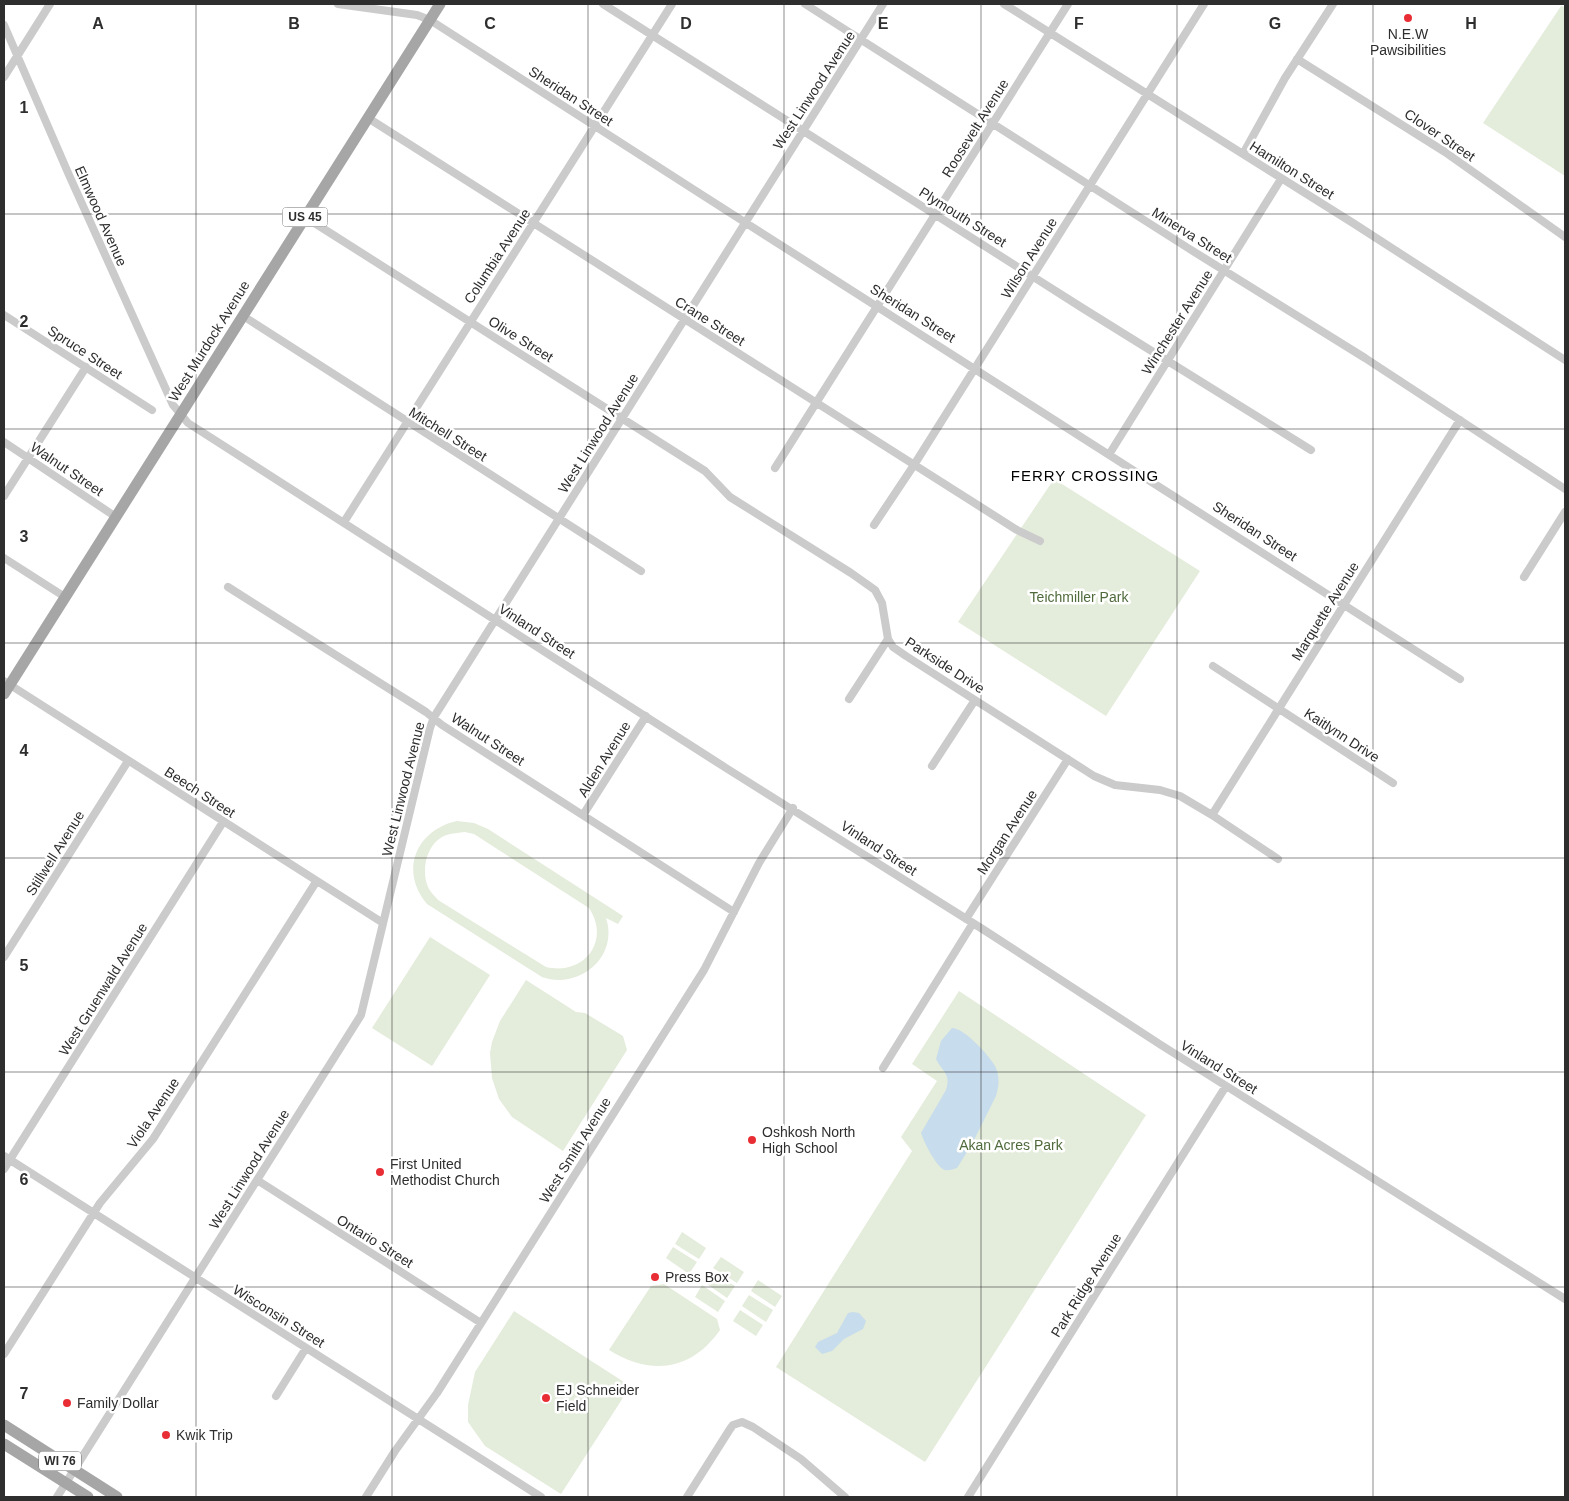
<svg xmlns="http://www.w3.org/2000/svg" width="1569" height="1501" viewBox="0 0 1569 1501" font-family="Arial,sans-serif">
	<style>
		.green { fill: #e4ecdb; fill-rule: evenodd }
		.water { fill: #c7dcec }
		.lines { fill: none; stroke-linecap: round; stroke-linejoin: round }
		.street { stroke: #cbcbcb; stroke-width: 8 }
		.primary { stroke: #a6a6a6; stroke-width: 11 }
		.grid { fill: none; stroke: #2e2e2e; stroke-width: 1; stroke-opacity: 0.55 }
		.poi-dot { fill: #e82e34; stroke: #fff; stroke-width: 2 }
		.labels { text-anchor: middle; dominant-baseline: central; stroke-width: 5; stroke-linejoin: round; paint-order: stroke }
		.shield { fill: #fff; stroke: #6d6d6d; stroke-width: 1 }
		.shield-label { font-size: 12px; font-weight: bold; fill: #2e2e2e }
		.poi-label { font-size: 14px; fill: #2e2e2e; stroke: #fff; text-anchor: start }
		.street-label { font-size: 14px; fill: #2e2e2e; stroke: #fff }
		.park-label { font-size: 14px; fill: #4f6a3b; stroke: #fff }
		.neighbourhood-label { font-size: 15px; letter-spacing: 1px; fill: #000; stroke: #fff }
		.grid-label { font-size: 16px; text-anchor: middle; font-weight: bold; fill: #2e2e2e; stroke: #fff; stroke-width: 5; stroke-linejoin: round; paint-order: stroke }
	</style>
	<rect width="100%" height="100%" fill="#fff"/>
	<path class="green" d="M1561 6 1565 7V176L1483 123Z
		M1054 479 1200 571 1106 716 958 622Z
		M457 821 474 823 488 829 623 916 618 924 606 918C619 957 579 990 542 977L427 904C399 871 416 830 457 821ZM465 832 474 834 589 908C611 941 584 976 546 967L438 900C435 896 430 892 428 887 421 871 426 846 442 837 449 833 457 833 465 832Z
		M430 937 490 975 432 1066 372 1028Z
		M526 980 576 1012 585 1013 623 1036 627 1050 563 1151 512 1117 499 1099 492 1078 490 1053 492 1042 500 1021Z
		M959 991 1146 1115 925 1462 776 1367 912 1151 901 1137 937 1081 912 1064Z
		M682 1232 706 1248 699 1259 675 1244Z
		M673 1247 697 1262 689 1274 666 1258Z
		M721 1257 744 1272 737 1283 713 1268Z
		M711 1271 735 1286 727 1298 704 1282Z
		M758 1280 782 1296 775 1307 751 1291Z
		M664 1284 717 1319 720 1330C691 1371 651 1376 609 1350L651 1286Z
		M702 1285 725 1301 718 1312 695 1297Z
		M749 1295 773 1310 766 1322 742 1306Z
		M740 1310 763 1325 756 1336 733 1321Z
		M514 1311 627 1384 628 1390 561 1494 485 1446 468 1422V1405L475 1372Z"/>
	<path class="water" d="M952 1028C964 1028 989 1055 995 1066 1000 1076 999 1086 996 1096L972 1144 957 1168C953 1169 949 1171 945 1170 936 1167 924 1142 921 1133L946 1090C951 1073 943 1073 936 1059L941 1041Z
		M853 1312 859 1313 866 1321 863 1329 844 1339 832 1351 822 1354 815 1347 818 1342 837 1333 848 1313Z"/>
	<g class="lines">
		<path class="street" d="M338 4 417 15 430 20C772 242 1119 457 1460 679
			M603 4 1084 309 1311 450
			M805 4 1188 248 1365 358 1565 489
			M1004 4 1353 223 1565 360
			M4 25 69 175 173 405 188 423 726 768 984 930 1161 1045 1565 1299
			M1297 59 1445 152 1565 237
			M4 77 50 4
			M368 118 1017 530 1040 541
			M1243 154 1285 78 1333 4
			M305 217 705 471 730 497 851 573 875 590 882 603 888 639 893 647 906 656 1094 776 1115 785 1160 790 1180 796 1212 815 1278 859
			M4 315 152 410
			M243 316 641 571
			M4 442 116 517
			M1110 453 1281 179
			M775 468 1068 4
			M4 496 86 367
			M344 522 672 4
			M874 525 914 465 1204 4
			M4 558 65 597
			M1524 577 1565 512
			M228 587 426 712 442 725 734 912
			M1213 666 1393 783
			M4 681 383 923
			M849 699 888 639
			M932 766 975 700
			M583 815 646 716
			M1212 815 1460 420
			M966 919 1068 759
			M4 957 128 761
			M883 1068 973 923
			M4 1156 541 1497
			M4 1169 223 822
			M257 1180 481 1323
			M4 1354 100 1203 153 1139 316 882
			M276 1396 306 1348
			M57 1497 361 1015 430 728 434 717 883 4
			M366 1497 395 1451 437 1393 704 970 759 863 793 808
			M687 1497 730 1429 733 1425 742 1422 753 1427 801 1459 845 1497
			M968 1497 1226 1086"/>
		<path class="primary" d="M4 694 440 4
			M4 1425 117 1497
			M4 1444 88 1497"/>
	</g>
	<path class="grid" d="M196 4V1497M392 4V1497M588 4V1497M784 4V1497M981 4V1497M1177 4V1497M1373 4V1497M4 214H1565M4 429H1565M4 643H1565M4 858H1565M4 1072H1565M4 1287H1565"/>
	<g class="poi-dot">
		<circle cx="1408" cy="18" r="5"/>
		<circle cx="752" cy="1140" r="5"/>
		<circle cx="380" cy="1172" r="5"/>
		<circle cx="655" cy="1277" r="5"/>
		<circle cx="546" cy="1398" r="5"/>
		<circle cx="67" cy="1403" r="5"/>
		<circle cx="166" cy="1435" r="5"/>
	</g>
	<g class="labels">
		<g class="shield">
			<rect x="282.5" y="207.5" width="45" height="19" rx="4"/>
			<rect x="39" y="1451.5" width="42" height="19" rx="4"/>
		</g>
		<g class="shield-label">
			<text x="305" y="217">US 45</text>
			<text x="60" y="1461">WI 76</text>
		</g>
		<g class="poi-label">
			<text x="1408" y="34" text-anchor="middle">N.E.W<tspan x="1408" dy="16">Pawsibilities</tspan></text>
			<text x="762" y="1132">Oshkosh North<tspan x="762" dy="16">High School</tspan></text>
			<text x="390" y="1164">First United<tspan x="390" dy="16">Methodist Church</tspan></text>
			<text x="665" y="1277">Press Box</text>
			<text x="556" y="1390">EJ Schneider<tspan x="556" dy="16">Field</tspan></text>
			<text x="77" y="1403">Family Dollar</text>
			<text x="176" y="1435">Kwik Trip</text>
		</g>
		<g class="street-label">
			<text transform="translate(814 90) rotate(-57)">West Linwood Avenue</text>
			<text transform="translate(571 96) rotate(33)">Sheridan Street</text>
			<text transform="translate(975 128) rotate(-58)">Roosevelt Avenue</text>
			<text transform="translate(1440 135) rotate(34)">Clover Street</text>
			<text transform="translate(1292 170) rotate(32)">Hamilton Street</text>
			<text transform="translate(101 216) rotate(66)">Elmwood Avenue</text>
			<text transform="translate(963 217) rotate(32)">Plymouth Street</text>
			<text transform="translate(1192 235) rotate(32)">Minerva Street</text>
			<text transform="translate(497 256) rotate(-57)">Columbia Avenue</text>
			<text transform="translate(1029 258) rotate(-58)">Wilson Avenue</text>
			<text transform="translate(913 313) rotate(32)">Sheridan Street</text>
			<text transform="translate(710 321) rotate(32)">Crane Street</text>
			<text transform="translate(1177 322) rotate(-58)">Winchester Avenue</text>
			<text transform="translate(521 339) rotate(32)">Olive Street</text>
			<text transform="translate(209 341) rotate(-58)">West Murdock Avenue</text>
			<text transform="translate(85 352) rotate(33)">Spruce Street</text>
			<text transform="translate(598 433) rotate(-58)">West Linwood Avenue</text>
			<text transform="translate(448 434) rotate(32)">Mitchell Street</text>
			<text transform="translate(67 469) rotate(34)">Walnut Street</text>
			<text transform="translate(1255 531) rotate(33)">Sheridan Street</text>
			<text transform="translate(1325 611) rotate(-58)">Marquette Avenue</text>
			<text transform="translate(537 631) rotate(33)">Vinland Street</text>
			<text transform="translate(945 665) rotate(33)">Parkside Drive</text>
			<text transform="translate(1342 735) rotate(33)">Kaitlynn Drive</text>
			<text transform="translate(488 739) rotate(33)">Walnut Street</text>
			<text transform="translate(604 759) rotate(-58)">Alden Avenue</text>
			<text transform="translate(403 789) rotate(-76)">West Linwood Avenue</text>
			<text transform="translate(200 792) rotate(33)">Beech Street</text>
			<text transform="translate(1007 832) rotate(-57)">Morgan Avenue</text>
			<text transform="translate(879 848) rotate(33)">Vinland Street</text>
			<text transform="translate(55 853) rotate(-58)">Stillwell Avenue</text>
			<text transform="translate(103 989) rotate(-58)">West Gruenwald Avenue</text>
			<text transform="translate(1219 1067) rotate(32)">Vinland Street</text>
			<text transform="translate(153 1113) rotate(-56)">Viola Avenue</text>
			<text transform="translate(575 1150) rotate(-58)">West Smith Avenue</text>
			<text transform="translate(249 1169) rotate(-58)">West Linwood Avenue</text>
			<text transform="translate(375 1241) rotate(32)">Ontario Street</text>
			<text transform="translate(1086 1285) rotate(-58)">Park Ridge Avenue</text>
			<text transform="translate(279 1316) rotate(32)">Wisconsin Street</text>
		</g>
		<g class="park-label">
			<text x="1079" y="597">Teichmiller Park</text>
			<text x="1011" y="1145">Akan Acres Park</text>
		</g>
		<g class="neighbourhood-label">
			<text x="1085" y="475">FERRY CROSSING</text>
		</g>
	</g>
	<g class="grid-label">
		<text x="98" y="29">A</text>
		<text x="294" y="29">B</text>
		<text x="490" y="29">C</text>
		<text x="686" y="29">D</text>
		<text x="883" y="29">E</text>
		<text x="1079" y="29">F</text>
		<text x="1275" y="29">G</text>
		<text x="1471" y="29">H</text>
		<text x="24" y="113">1</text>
		<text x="24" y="327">2</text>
		<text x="24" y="542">3</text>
		<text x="24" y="756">4</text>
		<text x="24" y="971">5</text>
		<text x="24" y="1185">6</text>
		<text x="24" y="1399">7</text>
	</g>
	<rect width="1569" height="1501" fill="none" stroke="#2e2e2e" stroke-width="10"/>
</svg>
